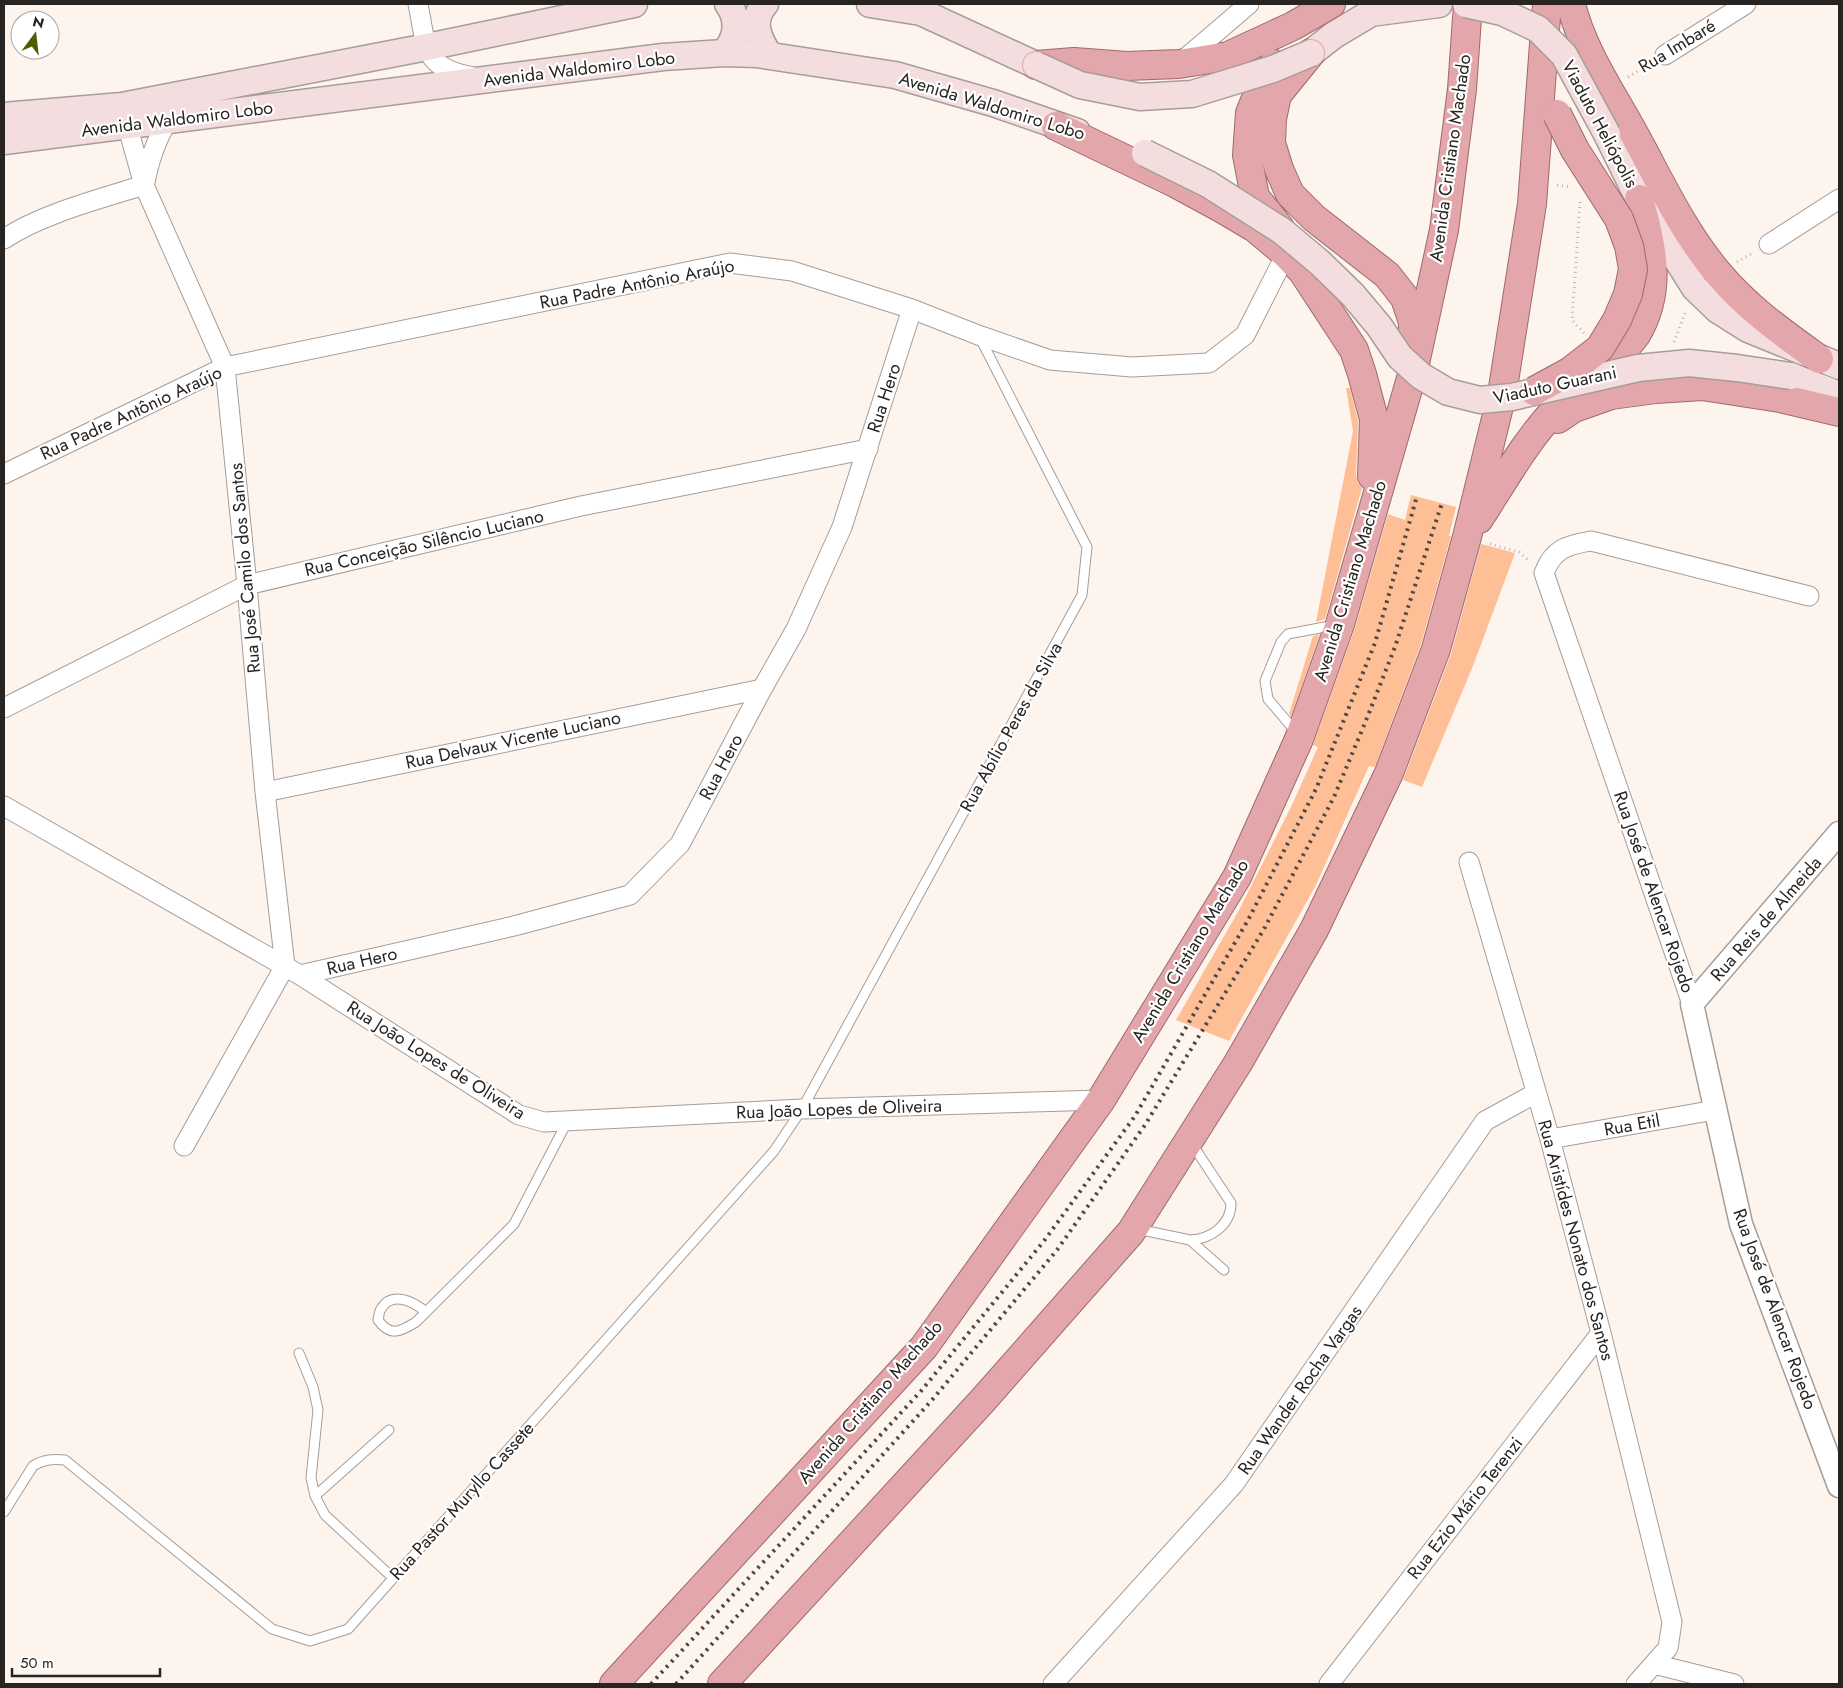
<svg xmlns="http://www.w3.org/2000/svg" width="1843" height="1688" viewBox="0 0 1843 1688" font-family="Jost,sans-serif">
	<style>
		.building { fill: #febe96 }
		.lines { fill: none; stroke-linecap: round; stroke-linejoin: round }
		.service-casing { stroke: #a69d98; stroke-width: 11 }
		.minor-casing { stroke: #a69d98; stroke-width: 21 }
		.tertiary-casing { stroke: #a69d98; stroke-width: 25 }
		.secondary-casing { stroke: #a69d98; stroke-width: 29 }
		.trunk-casing { stroke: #9d6a6d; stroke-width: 30 }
		.path { stroke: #bbb4b0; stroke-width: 3; stroke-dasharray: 1 4; stroke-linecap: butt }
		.service { stroke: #fff; stroke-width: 9 }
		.minor { stroke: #fff; stroke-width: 19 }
		.tertiary { stroke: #fff; stroke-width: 22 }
		.secondary { stroke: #f4dddf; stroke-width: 26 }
		.trunk { stroke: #e3a6aa; stroke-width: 28 }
		.rail { stroke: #4d4946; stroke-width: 4; stroke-dasharray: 2.5 5; stroke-linecap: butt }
		.secondary-bridge-casing { stroke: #a69d98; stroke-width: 29; stroke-linecap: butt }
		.trunk-bridge-casing { stroke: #9d6a6d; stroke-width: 30; stroke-linecap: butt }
		.secondary-bridge { stroke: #f4dddf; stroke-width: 26 }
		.trunk-bridge { stroke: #e3a6aa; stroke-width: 28 }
		.labels { text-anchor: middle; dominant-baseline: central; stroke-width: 4.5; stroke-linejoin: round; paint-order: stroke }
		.street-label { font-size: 18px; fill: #272422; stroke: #fff }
	</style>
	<rect width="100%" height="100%" fill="#fdf4ee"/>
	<path class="building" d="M1346 388H1350L1358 421 1356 475 1358 483 1362 488 1325 619 1316 622 1353 431Z
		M1411 495 1456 507 1449 536H1451L1421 644 1375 767 1369 766 1316 885 1229 1041 1176 1020 1239 910 1291 807 1318 747 1313 745 1355 628 1388 514 1405 520Z
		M1481 544 1515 553 1473 666 1422 787 1403 780 1451 654Z
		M1320 634 1291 716 1289 714 1313 636Z"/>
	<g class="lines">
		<defs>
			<path id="service" d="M1296 732 1268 699 1265 681 1281 642 1288 634 1335 625
				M1137 1232 1147 1231 1190 1240C1211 1239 1231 1225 1231 1203L1192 1144
				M1190 1240 1224 1270
				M426 1312C414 1302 392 1290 381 1309 379 1311 379 1317 378 1320 390 1337 400 1332 416 1322L514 1224 568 1120
				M299 1353 313 1387 318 1410 311 1478 315 1496 325 1515 393 1578
				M315 1496 389 1430
				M4 1512 33 1466C44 1459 53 1459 65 1460L272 1629 310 1641 348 1629 774 1151 802 1109 1082 595 1087 547 980 338"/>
			<path id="minor" d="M418 4C427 48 422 68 474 77
				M1665 55 1746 4
				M1180 63 1249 4
				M124 114 144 185 225 367 247 585 265 792 285 966 184 1146
				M145 182C149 160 156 141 167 121
				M4 239C41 214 100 199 144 185
				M1769 244 1839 199
				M4 474 225 367 730 263 792 271 912 309 978 335 1050 360 1132 367 1209 363 1245 335 1286 254
				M4 708 247 585 581 506 868 449
				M265 792 762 689
				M4 806 300 975 519 1115 544 1122 802 1109 1101 1100
				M1469 862 1550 1139 1601 1333 1672 1622 1668 1648 1636 1684
				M300 975 514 926 630 895 680 844 762 689 796 629 842 527 912 309
				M1692 1004 1544 573C1553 549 1567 545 1591 541L1809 596
				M1550 1139 1715 1110
				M1654 1664 1734 1684
				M1053 1684 1234 1484 1485 1121 1536 1093
				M1329 1684 1601 1333"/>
			<path id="tertiary" d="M1839 833 1692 1004 1741 1224 1839 1486"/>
			<path id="secondary" d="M765 4C750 21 758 39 770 56
				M870 4 921 12 1036 65
				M724 53C737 39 740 20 728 4
				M1311 53 1334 35 1371 13 1439 4
				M4 116 122 106 427 47 634 4
				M1607 134 1639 199 1695 288 1718 310 1748 329 1839 366
				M4 141 663 57 724 53 757 54 895 75 993 103 1077 132
				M1791 376 1839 395"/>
			<path id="trunk" d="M1571 4C1581 46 1607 86 1628 123 1657 174 1680 228 1718 273 1747 308 1783 333 1819 359
				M1311 53 1277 95 1272 119 1271 143 1279 169 1290 194 1314 218 1387 275 1405 298 1413 322V341
				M1274 64 1264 79 1250 113 1247 155 1255 197 1280 228
				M1036 65 1074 62 1127 66 1179 64 1228 56 1293 26 1331 4
				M1056 126 1175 183 1221 208 1255 228 1286 254 1303 272 1354 350 1362 374 1374 419 1372 476
				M1558 419 1574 408 1611 395 1656 389 1702 386 1780 398 1839 412
				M1479 519C1503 482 1525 442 1555 410 1572 391 1594 377 1612 360 1620 352 1630 344 1636 335 1663 290 1652 246 1639 199
				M614 1684 924 1347 1101 1100 1237 877 1299 739 1340 624 1414 368 1444 230 1462 89 1468 4
				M722 1684 984 1399 1131 1232 1238 1063 1314 930 1389 773 1436 649 1467 537 1502 394 1532 204 1547 4"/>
		</defs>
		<use href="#service" class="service-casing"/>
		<use href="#minor" class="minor-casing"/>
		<use href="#tertiary" class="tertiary-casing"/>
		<use href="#secondary" class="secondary-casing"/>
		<use href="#trunk" class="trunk-casing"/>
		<path class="path" d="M1628 77 1651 63
			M1557 185 1570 187
			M1580 202 1572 320 1584 333
			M1737 262 1753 253
			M1674 342 1686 311
			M1490 544 1519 552 1529 561"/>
		<use href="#service" class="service"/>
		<use href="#minor" class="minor"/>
		<use href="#tertiary" class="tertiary"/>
		<use href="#secondary" class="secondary"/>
		<use href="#trunk" class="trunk"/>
		<path class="rail" d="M651 1684 921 1391 1044 1241 1135 1116 1248 920 1316 789 1375 643 1417 496
			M676 1684 932 1400 1057 1250 1145 1125 1264 929 1334 797 1365 723 1395 647 1442 503"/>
		<defs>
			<path id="secondary-bridge" d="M1466 4 1502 12 1538 29 1564 55 1607 134
				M1036 65 1080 85 1140 97 1192 94 1273 69 1311 53
				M1145 153 1208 184 1282 231 1319 262 1353 295 1379 326 1400 357 1421 376 1448 392 1480 400 1512 397 1638 368 1689 363 1737 368 1791 376"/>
			<path id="trunk-bridge" d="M1534 391 1569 372 1600 348 1617 320 1628 294 1633 269 1629 246 1619 219 1575 150 1557 114"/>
		</defs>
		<use href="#secondary-bridge" class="secondary-bridge-casing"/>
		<use href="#trunk-bridge" class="trunk-bridge-casing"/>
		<use href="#secondary-bridge" class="secondary-bridge"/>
		<use href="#trunk-bridge" class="trunk-bridge"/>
	</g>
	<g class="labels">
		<g class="street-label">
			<text transform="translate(1677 46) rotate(-31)">Rua Imbaré</text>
			<text transform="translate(579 69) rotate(-7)">Avenida Waldomiro Lobo</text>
			<text transform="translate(992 106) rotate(17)">Avenida Waldomiro Lobo</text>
			<text transform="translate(177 119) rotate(-7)">Avenida Waldomiro Lobo</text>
			<text transform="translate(1600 124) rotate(62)">Viaduto Heliópolis</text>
			<text transform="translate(1450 158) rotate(-82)">Avenida Cristiano Machado</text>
			<text transform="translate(637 284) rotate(-11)">Rua Padre Antônio Araújo</text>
			<text transform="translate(1555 385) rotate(-12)">Viaduto Guarani</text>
			<text transform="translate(884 398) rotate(-72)">Rua Hero</text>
			<text transform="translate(131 413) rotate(-25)">Rua Padre Antônio Araújo</text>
			<text transform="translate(424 543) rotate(-13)">Rua Conceição Silêncio Luciano</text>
			<text transform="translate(245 568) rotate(-95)">Rua José Camilo dos Santos</text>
			<text transform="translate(1350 581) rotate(-73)">Avenida Cristiano Machado</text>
			<text transform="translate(1011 727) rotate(-61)">Rua Abílio Peres da Silva</text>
			<text transform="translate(513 740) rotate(-12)">Rua Delvaux Vicente Luciano</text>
			<text transform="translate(721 767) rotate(-62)">Rua Hero</text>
			<text transform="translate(1654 892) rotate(71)">Rua José de Alencar Rojedo</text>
			<text transform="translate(1766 919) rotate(-49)">Rua Reis de Almeida</text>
			<text transform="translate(1190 951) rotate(-59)">Avenida Cristiano Machado</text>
			<text transform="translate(362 961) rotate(-13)">Rua Hero</text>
			<text transform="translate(436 1060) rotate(32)">Rua João Lopes de Oliveira</text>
			<text transform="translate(839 1109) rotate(-2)">Rua João Lopes de Oliveira</text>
			<text transform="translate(1632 1125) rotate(-10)">Rua Etil</text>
			<text transform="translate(1576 1240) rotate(75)">Rua Aristídes Nonato dos Santos</text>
			<text transform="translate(1775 1309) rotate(70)">Rua José de Alencar Rojedo</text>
			<text transform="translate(1300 1390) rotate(-55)">Rua Wander Rocha Vargas</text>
			<text transform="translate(870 1402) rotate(-49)">Avenida Cristiano Machado</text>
			<text transform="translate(462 1501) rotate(-48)">Rua Pastor Muryllo Cassete</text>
			<text transform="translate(1465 1508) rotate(-52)">Rua Ezio Mário Terenzi</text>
		</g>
	</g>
	<rect width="1843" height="1688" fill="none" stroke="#272422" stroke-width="10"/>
	<g transform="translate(35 35) rotate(15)"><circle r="24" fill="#ffffff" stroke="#a9a7a7"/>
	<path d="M0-4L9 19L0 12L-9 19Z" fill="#4f5d00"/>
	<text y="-8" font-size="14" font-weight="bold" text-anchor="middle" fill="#272422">N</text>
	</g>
	<path d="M12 1668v8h148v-8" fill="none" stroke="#272422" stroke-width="2.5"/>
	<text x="20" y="1668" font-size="15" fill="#272422" stroke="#ffffff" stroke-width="4" paint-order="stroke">50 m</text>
</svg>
